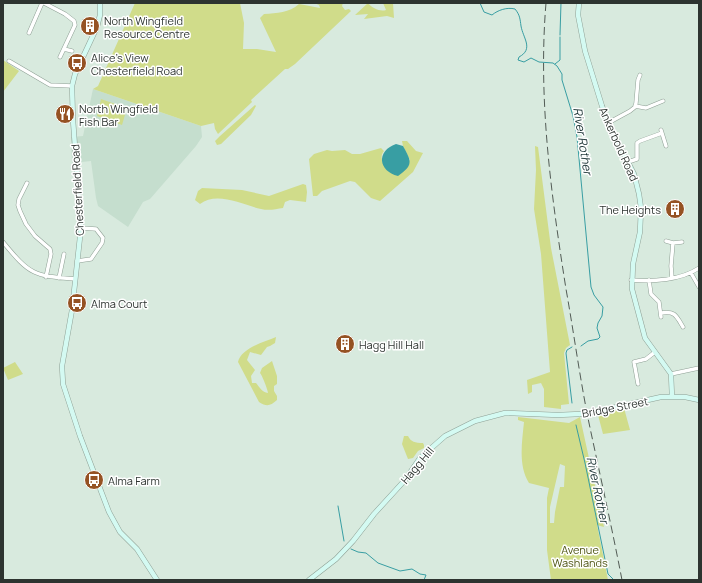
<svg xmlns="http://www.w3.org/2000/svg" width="702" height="583" viewBox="0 0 702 583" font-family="Manrope,sans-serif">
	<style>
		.built { fill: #c5dece }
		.green { fill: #d0dc8a; fill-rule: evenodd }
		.water { fill: #389ea3 }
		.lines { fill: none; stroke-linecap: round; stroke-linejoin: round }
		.stream { stroke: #389ea3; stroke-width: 1 }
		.street-casing { stroke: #8fa095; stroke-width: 4.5 }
		.secondary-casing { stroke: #8fa095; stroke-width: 5.5 }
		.street { stroke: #fff; stroke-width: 3.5 }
		.secondary { stroke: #d4faf2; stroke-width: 4.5 }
		.rail { stroke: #525b55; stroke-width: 1; stroke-dasharray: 8 4; stroke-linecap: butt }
		.secondary-bridge-casing { stroke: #8fa095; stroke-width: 5.5; stroke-linecap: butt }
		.secondary-bridge { stroke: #d4faf2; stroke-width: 4.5 }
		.labels { text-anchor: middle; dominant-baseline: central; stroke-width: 3; stroke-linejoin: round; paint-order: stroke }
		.poi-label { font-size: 11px; fill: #2d3430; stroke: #fff; text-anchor: start }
		.street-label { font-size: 11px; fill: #2d3430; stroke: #fff }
		.park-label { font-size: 11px; fill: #4f5614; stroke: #fff }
		.water-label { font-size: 12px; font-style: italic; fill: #1f3738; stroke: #fff }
	</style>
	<rect width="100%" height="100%" fill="#d8eade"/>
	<path class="built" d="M93 89 201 126 202 137 196 146 150 199 143 202 128 227 98 206 96 198 91 161 72 163 71 137 83 136Z"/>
	<path class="green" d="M135 3H240L244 23 243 49H257L276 52 260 18 264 14C277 13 289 13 299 4L320 8 319 5 314 3H343L342 6 345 10 349 9 351 11 295 64 288 69H285L251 100 252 102 218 134 215 129 214 123 201 126 93 89 98 86Z
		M368 3C372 8 380 12 386 10L383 3H393L394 18 387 16 364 19 368 14 355 15Z
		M3 60 19 71 3 92Z
		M101 99 127 108 122 125 97 116Z
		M255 105 256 106 251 115 221 144 217 145 215 141 220 136Z
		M402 141H407L416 151 423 153 413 172 380 201 371 198 355 182 350 181 322 191 317 196H313L309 159 314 154 327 150 332 151 345 150 352 154H360L381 148 384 151C379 157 383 163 386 169L410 160 403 146Z
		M535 146 538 147 551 248 570 345 566 348 564 353 569 404 561 405V409L544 407V389L541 383 532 385V392L528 394 527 380 550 372 541 254 534 209 536 170Z
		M303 184 306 185 307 192 306 202 290 200 285 202 283 208C276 209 269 211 261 209 243 205 217 191 200 204L195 200 198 191 202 188 242 190 269 196Z
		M276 337 275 343 270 346 267 347 261 355 250 352 247 360 255 370 251 376 252 383H256C260 388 262 392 268 393 268 390 262 375 260 373L262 368 272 361 277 376V384L274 386V391L277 396V400C270 406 267 407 259 402L238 362C241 348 264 342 276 337Z
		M15 362 23 374 8 380 3 368Z
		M624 408 630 430 603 434 598 415Z
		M518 417 569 423 580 417 604 527 597 525 608 580H551L547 550V498L549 488 529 483C518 466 522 442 524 422L518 420ZM560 464 565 466 564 487H560L555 512 554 523H550V507Z
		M404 436H408C411 442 415 443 423 443L424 445V448L418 451 413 458 408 459 402 444Z"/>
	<path class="water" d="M396 144 403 146C412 162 413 165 398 176 378 171 376 151 396 144Z"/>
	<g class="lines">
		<path class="stream" d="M480 3 484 12 492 15C498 10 507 7 515 9 520 15 520 19 521 26 523 38 534 49 519 57L518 60 524 62 531 58 539 62 553 63 557 66 562 74V80L573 116 577 137 591 287 594 295 603 307 602 316 598 323 597 328 600 337 598 339 588 341 581 346
			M560 35 561 3
			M555 64 560 60V37
			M572 403 566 353 567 350 572 347
			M576 425 585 463 608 574 614 580
			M338 506 344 541
			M351 549 358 552 366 553 378 563 400 571 412 569 420 574 426 575 424 580"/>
		<defs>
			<path id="street" d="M44 3 65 14 74 21 75 25 60 57
				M29 33 42 3
				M64 49 72 51
				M9 61 50 85 72 86
				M635 106 646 108 663 101
				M608 123 630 111 635 107 636 103 638 80 640 75
				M661 130 666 146
				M628 162 637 159V143L640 141 662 133
				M27 183 19 199 18 205 20 211 26 224 35 236 50 249 51 254 46 277
				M666 241 673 243 671 266 672 278
				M3 242C30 275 34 276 75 279
				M673 243 682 242
				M77 261 91 259 102 243 103 238 96 229 81 228
				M691 273 699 287
				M59 278 64 254
				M631 280C653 282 681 280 699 268
				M649 280 651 294 659 302 661 317
				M661 313C675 311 676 315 683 327
				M671 374 699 368
				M638 384 634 362 646 359 655 352"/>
			<path id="secondary" d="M100 3V15L97 27 75 74 72 86 73 120 81 228 72 310 62 366 63 384 80 436 109 512 120 532 137 549 157 580
				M579 3 578 15 585 51 602 106 608 123 634 174 639 194 641 208 640 232 633 264 632 289 645 338 671 374 672 397
				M599 411 661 397H685L699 400
				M309 580 336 559 353 541 374 514 405 480 420 458 445 436 475 421 505 413 558 415 580 414"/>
		</defs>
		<use href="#street" class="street-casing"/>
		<use href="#secondary" class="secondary-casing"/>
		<use href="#street" class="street"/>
		<use href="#secondary" class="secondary"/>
		<path class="rail" d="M546 3C538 99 551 194 566 289 574 334 580 379 589 423 600 475 612 528 622 580"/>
		<defs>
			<path id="secondary-bridge" d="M580 414 599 411"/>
		</defs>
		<use href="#secondary-bridge" class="secondary-bridge-casing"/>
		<use href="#secondary-bridge" class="secondary-bridge"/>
	</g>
	<defs>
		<symbol id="building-disc" viewBox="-11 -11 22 22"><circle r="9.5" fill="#955223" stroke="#fff"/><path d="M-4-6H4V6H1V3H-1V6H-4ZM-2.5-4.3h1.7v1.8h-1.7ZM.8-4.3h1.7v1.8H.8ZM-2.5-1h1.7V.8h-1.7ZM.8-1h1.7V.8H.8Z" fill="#fff"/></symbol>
		<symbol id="bus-disc" viewBox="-11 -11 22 22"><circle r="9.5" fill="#955223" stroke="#fff"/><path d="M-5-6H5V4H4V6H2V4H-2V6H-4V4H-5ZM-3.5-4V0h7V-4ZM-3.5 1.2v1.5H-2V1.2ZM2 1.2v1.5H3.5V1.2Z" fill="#fff"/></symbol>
		<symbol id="restaurant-disc" viewBox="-11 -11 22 22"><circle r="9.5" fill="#955223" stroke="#fff"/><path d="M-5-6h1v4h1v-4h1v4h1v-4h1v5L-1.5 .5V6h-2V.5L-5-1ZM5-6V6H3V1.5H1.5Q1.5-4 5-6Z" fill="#fff"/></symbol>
	</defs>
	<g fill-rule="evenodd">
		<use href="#building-disc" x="79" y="15" width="22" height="22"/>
		<use href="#bus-disc" x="66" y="52" width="22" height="22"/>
		<use href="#restaurant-disc" x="54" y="103" width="22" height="22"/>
		<use href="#building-disc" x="664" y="198" width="22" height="22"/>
		<use href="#bus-disc" x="66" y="292" width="22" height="22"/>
		<use href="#building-disc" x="334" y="333" width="22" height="22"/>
		<use href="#bus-disc" x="83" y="469" width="22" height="22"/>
	</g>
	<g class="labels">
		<g class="poi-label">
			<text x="104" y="20">North Wingfield<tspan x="104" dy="13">Resource Centre</tspan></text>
			<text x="91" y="57">Alice's View<tspan x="91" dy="13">Chesterfield Road</tspan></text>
			<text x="79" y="108">North Wingfield<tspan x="79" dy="13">Fish Bar</tspan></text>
			<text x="661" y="209" text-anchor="end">The Heights</text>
			<text x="91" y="303">Alma Court</text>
			<text x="359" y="344">Hagg Hill Hall</text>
			<text x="108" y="480">Alma Farm</text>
		</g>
		<g class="street-label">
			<text transform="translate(619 144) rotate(66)">Ankerbold Road</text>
			<text transform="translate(77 190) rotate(-93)">Chesterfield Road</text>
			<text transform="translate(615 407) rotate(-11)">Bridge Street</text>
			<text transform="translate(417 465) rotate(-50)">Hagg Hill</text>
		</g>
		<g class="park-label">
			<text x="580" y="549">Avenue<tspan x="580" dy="13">Washlands</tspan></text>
		</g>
		<g class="water-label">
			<text transform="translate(583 141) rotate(81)">River Rother</text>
			<text transform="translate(598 490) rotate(78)">River Rother</text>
		</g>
	</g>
	<rect width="702" height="583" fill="none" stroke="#2d3430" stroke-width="8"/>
</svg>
